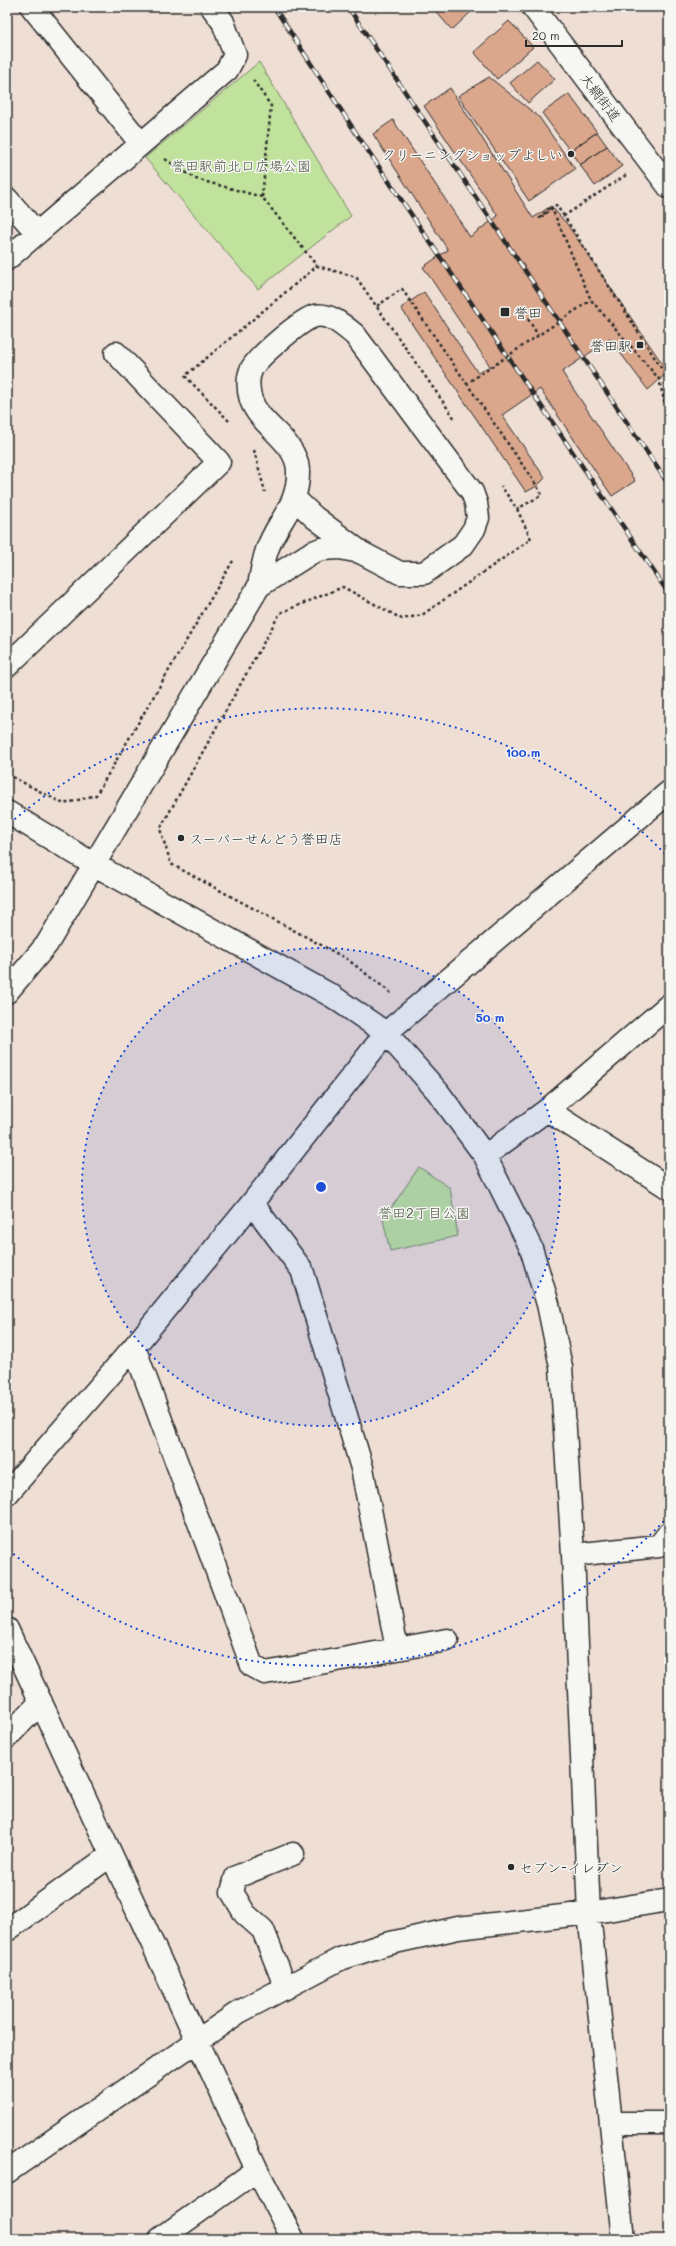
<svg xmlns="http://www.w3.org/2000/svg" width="676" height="2246" viewBox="0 0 676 2246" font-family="Mali,'Klee One',sans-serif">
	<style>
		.green { fill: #c0e29c; stroke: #768664 }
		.building { fill: #daa78d; stroke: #2b2b2b }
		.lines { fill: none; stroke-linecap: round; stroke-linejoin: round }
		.minor-casing { stroke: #2b2b2b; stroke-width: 25 }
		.major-casing { stroke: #2b2b2b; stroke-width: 25 }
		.path { stroke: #2b2b2b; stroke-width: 2.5; stroke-dasharray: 3 3; stroke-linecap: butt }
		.minor { stroke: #f6f6f2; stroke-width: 22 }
		.major { stroke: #f6f6f2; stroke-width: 22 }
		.rail-casing { stroke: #2b2b2b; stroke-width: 4.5 }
		.rail { stroke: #f6f6f2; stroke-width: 3; stroke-dasharray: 9; stroke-linecap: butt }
		.path-bridge { stroke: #2b2b2b; stroke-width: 2.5; stroke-dasharray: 3 3; stroke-linecap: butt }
		.ring { fill: none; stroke: #1d4ed8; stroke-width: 2; stroke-dasharray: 2 4 }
		.poi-dot { fill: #2b2b2b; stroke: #f6f6f2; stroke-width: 1.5 }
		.labels { text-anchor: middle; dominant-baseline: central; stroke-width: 3; stroke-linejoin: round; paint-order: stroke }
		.street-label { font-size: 14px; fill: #2b2b2b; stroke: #f6f6f2 }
		.poi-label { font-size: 14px; fill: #2b2b2b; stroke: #f6f6f2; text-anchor: start }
		.park-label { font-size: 14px; fill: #505947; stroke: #f6f6f2 }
		.centre { fill: #1d4ed8; stroke: #f6f6f2; stroke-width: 2 }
		.ring-label { font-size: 12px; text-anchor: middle; font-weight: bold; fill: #1d4ed8; stroke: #f6f6f2; stroke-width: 3; stroke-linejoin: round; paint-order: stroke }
	</style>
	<rect width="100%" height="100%" fill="#eeded4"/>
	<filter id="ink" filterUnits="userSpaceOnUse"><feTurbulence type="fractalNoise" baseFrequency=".025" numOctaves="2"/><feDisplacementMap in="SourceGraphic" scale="8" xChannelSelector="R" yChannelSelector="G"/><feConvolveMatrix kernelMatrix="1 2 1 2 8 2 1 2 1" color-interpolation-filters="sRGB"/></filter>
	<g filter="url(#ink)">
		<path class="green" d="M259 62 351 216 258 289 145 158Z
			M419 1167 450 1188 458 1236 390 1251 383 1220Z"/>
		<path class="building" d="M432 7H476L452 30Z
			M509 21 533 47 497 79 474 52Z
			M537 60 555 79 528 103 510 83Z
			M489 77 539 117 575 169 529 201 458 96Z
			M450 88 533 218 551 206 567 224 668 372 648 390 610 339 562 372 635 481 612 496 540 389 502 415 545 478 537 486 526 492 401 308 424 292 478 373 490 366 423 267 448 250 373 134 393 120 470 237 498 216 424 106Z
			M569 94 597 132 570 151 542 113Z
			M597 132 607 146 580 165 570 151Z
			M607 146 622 166 595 186 580 165Z"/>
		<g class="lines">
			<defs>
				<path id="minor" d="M32 7 141 144
					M7 199 37 233
					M7 259 227 70 235 55 223 22 212 7
					M295 499 314 517 359 551
					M7 666 219 462 116 353
					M7 812 95 865 332 996 386 1033 438 1092 485 1156 531 1248 548 1304 561 1367 573 1555 589 1913 623 2239
					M7 992 47 944 259 586C261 574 263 562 267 550 278 519 299 507 298 470 296 440 260 426 251 400 248 390 247 377 252 368 259 356 302 319 315 316 330 313 344 326 355 335L472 492 476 503 478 518 474 529 463 545 424 573H400L360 552 340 548 321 549 311 553 259 586
					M547 1110 669 1005
					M485 1156 547 1110 669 1188
					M252 1203 302 1270 362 1468 397 1649
					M134 1347 252 1666 265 1673 447 1640
					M7 1494 134 1347 252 1203 386 1033 669 792
					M573 1555 659 1546 669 1533
					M7 1629 257 2170 293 2239
					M7 1737 41 1702
					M7 1930 111 1855
					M286 1988 263 1930 245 1914 232 1892 236 1877 293 1854
					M611 2123H669
					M7 2172 239 2012 340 1959 386 1944 458 1928 589 1913 669 1900
					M160 2239 257 2170"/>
				<path id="major" d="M533 7 669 187"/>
			</defs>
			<use href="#minor" class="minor-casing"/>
			<use href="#major" class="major-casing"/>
			<path class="path" d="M253 80 271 106 262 197
				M165 159 196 179 262 197 317 266
				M626 175 564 216 667 377 664 403 669 409
				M564 216 556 205 539 219 551 206 591 300 659 379 664 400
				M377 306 402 289 537 486 542 495 517 509
				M528 319 538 335
				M229 421 185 376 317 266 356 277 455 419
				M254 450 265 492
				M7 774 64 804 96 795 234 559
				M391 993 347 959 171 864 160 829 280 613 343 587 402 619 422 615 531 539 517 509 501 486"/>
			<use href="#minor" class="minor"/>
			<use href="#major" class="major"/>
			<defs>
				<path id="rail" d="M274 7 356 133 669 594
					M348 7 669 485"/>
			</defs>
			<use href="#rail" class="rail-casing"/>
			<use href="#rail" class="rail"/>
			<path class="path-bridge" d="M466 384 591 300"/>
		</g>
	</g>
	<circle cx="321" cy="1187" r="239" fill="#1d4ed8" fill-opacity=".12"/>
	<g class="ring">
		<circle cx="321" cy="1187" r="239"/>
		<path d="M668 1517A479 479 0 0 1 10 1551M10 823A479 479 0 0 1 668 857"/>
	</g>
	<g class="poi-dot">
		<circle cx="571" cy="154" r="4"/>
		<rect x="500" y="307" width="10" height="10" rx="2"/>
		<rect x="636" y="341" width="8" height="8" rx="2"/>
		<circle cx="181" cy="838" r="4"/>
		<circle cx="511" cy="1867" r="4"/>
	</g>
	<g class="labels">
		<g class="street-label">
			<text transform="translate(601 97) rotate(53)">大網街道</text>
		</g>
		<g class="poi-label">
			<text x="563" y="154" text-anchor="end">クリーニングショップよしい</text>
			<text x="514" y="312">誉田</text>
			<text x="632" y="345" text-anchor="end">誉田駅</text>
			<text x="189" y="838">スーパーせんどう誉田店</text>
			<text x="519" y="1867">セブン-イレブン</text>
		</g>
		<g class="park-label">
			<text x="241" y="165">誉田駅前北口広場公園</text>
			<text x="424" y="1212">誉田2丁目公園</text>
		</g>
	</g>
	<circle cx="321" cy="1187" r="6" class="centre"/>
	<g class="ring-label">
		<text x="523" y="757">100 m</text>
		<text x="490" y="1022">50 m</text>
	</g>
	<rect width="676" height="2246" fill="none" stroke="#f6f6f2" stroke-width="24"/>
	<rect x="12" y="12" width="652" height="2222" fill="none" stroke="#2b2b2b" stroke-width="1.5" filter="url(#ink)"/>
	<path d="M526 40v6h96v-6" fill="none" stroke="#2b2b2b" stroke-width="2"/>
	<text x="532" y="40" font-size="12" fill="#2b2b2b" stroke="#f6f6f2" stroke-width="3" paint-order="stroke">20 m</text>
</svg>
